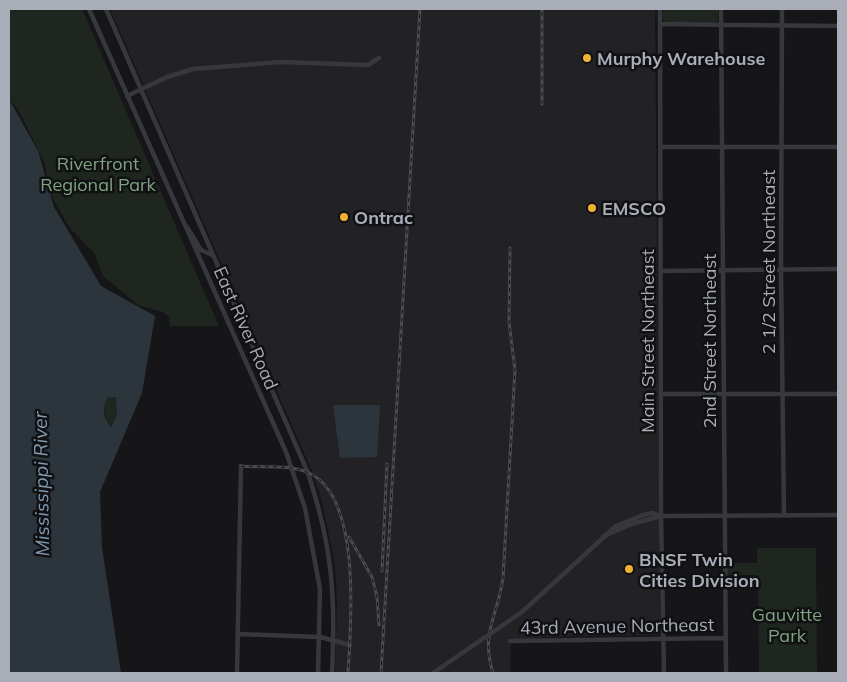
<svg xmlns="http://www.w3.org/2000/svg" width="847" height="682" viewBox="0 0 847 682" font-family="Mulish,sans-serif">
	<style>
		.built { fill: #222225 }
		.green { fill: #1e261f }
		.water { fill: #2c353c; fill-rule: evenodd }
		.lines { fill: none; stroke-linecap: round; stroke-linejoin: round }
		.minor { stroke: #37383d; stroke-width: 4.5 }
		.rail-casing { stroke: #4a4c52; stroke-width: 3 }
		.rail { stroke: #111113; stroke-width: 1; stroke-dasharray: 4; stroke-linecap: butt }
		.minor-bridge { stroke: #37383d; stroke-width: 4.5 }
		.poi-dot { fill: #f2b134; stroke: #111113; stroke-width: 2 }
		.labels { text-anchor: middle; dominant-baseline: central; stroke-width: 5; stroke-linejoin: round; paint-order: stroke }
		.poi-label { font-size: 18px; font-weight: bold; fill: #a8adb8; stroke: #111113; text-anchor: start }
		.park-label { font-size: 18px; fill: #7fa381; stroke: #111113 }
		.street-label { font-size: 18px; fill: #a8adb8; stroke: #111113 }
		.water-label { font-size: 19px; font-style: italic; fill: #7f9bb3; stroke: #111113 }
	</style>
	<rect width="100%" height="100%" fill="#161618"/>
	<path class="built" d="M110 9H655L660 635 547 637 511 642 510 673H335L337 601 335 565 321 498 311 469Z"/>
	<path class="green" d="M9 9H82L219 326H170L169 317 163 312 138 305 103 276 94 253 69 227 49 191 45 164 18 109 9 99Z
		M663 9H718V20L716 22H666L663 19Z
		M116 397 117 415 111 427C104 416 102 410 107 398Z
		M757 548H816L817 673H759L758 575H727V563H757Z"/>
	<path class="water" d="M9 99 38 151 54 207 101 286 155 316 142 393 100 492 102 547 121 673H9ZM116 397 117 415 111 427C103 417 102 410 107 398Z
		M333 405H380L377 457 340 458Z"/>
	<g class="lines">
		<path class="minor" d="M89 9 286 452 305 508 320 589 318 673
			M106 9 308 473C332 546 336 596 332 673
			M660 9 661 516 664 673
			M721 9 726 673
			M782 9 781 270 784 515
			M660 24 838 26
			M127 96 167 77 193 69 280 62 368 65 379 58
			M661 147H838
			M187 227 201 250 212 255
			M661 271 838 269
			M662 394H838
			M604 536 632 524 661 516 838 515
			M522 612 616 526 643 515 653 513 661 516
			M238 634 320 637 350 645
			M510 641 725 638
			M237 673 241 466"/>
		<defs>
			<path id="rail" d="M542 104V9
				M241 466C262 468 289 464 309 473 362 497 351 625 348 673
				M349 537 372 577 377 597 379 625
				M382 571 387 464
				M381 673 420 9
				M493 673C480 632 498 616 503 578L515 370 509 322 510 248"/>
		</defs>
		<use href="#rail" class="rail-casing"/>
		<use href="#rail" class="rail"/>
		<path class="minor-bridge" d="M433 673 522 612"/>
	</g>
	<g class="poi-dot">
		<circle cx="587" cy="58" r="5"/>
		<circle cx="592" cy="208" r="5"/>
		<circle cx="344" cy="217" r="5"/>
		<circle cx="629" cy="569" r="5"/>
	</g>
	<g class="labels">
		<g class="poi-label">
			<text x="597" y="58">Murphy Warehouse</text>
			<text x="602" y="208">EMSCO</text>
			<text x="354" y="217">Ontrac</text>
			<text x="639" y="559">BNSF Twin<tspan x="639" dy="21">Cities Division</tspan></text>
		</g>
		<g class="park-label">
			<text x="98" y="163">Riverfront<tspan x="98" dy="21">Regional Park</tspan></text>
			<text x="787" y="614">Gauvitte<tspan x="787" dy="21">Park</tspan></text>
		</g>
		<g class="street-label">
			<text transform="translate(768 262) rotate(-90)">2 1/2 Street Northeast</text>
			<text transform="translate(246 328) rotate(66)">East River Road</text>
			<text transform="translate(647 341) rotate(-90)">Main Street Northeast</text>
			<text transform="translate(709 341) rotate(-90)">2nd Street Northeast</text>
			<text transform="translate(617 626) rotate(-1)">43rd Avenue Northeast</text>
		</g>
		<g class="water-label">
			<text transform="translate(41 484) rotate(-91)">Mississippi River</text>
		</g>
	</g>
	<rect width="847" height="682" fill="none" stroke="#a8adb8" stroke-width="20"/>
</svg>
